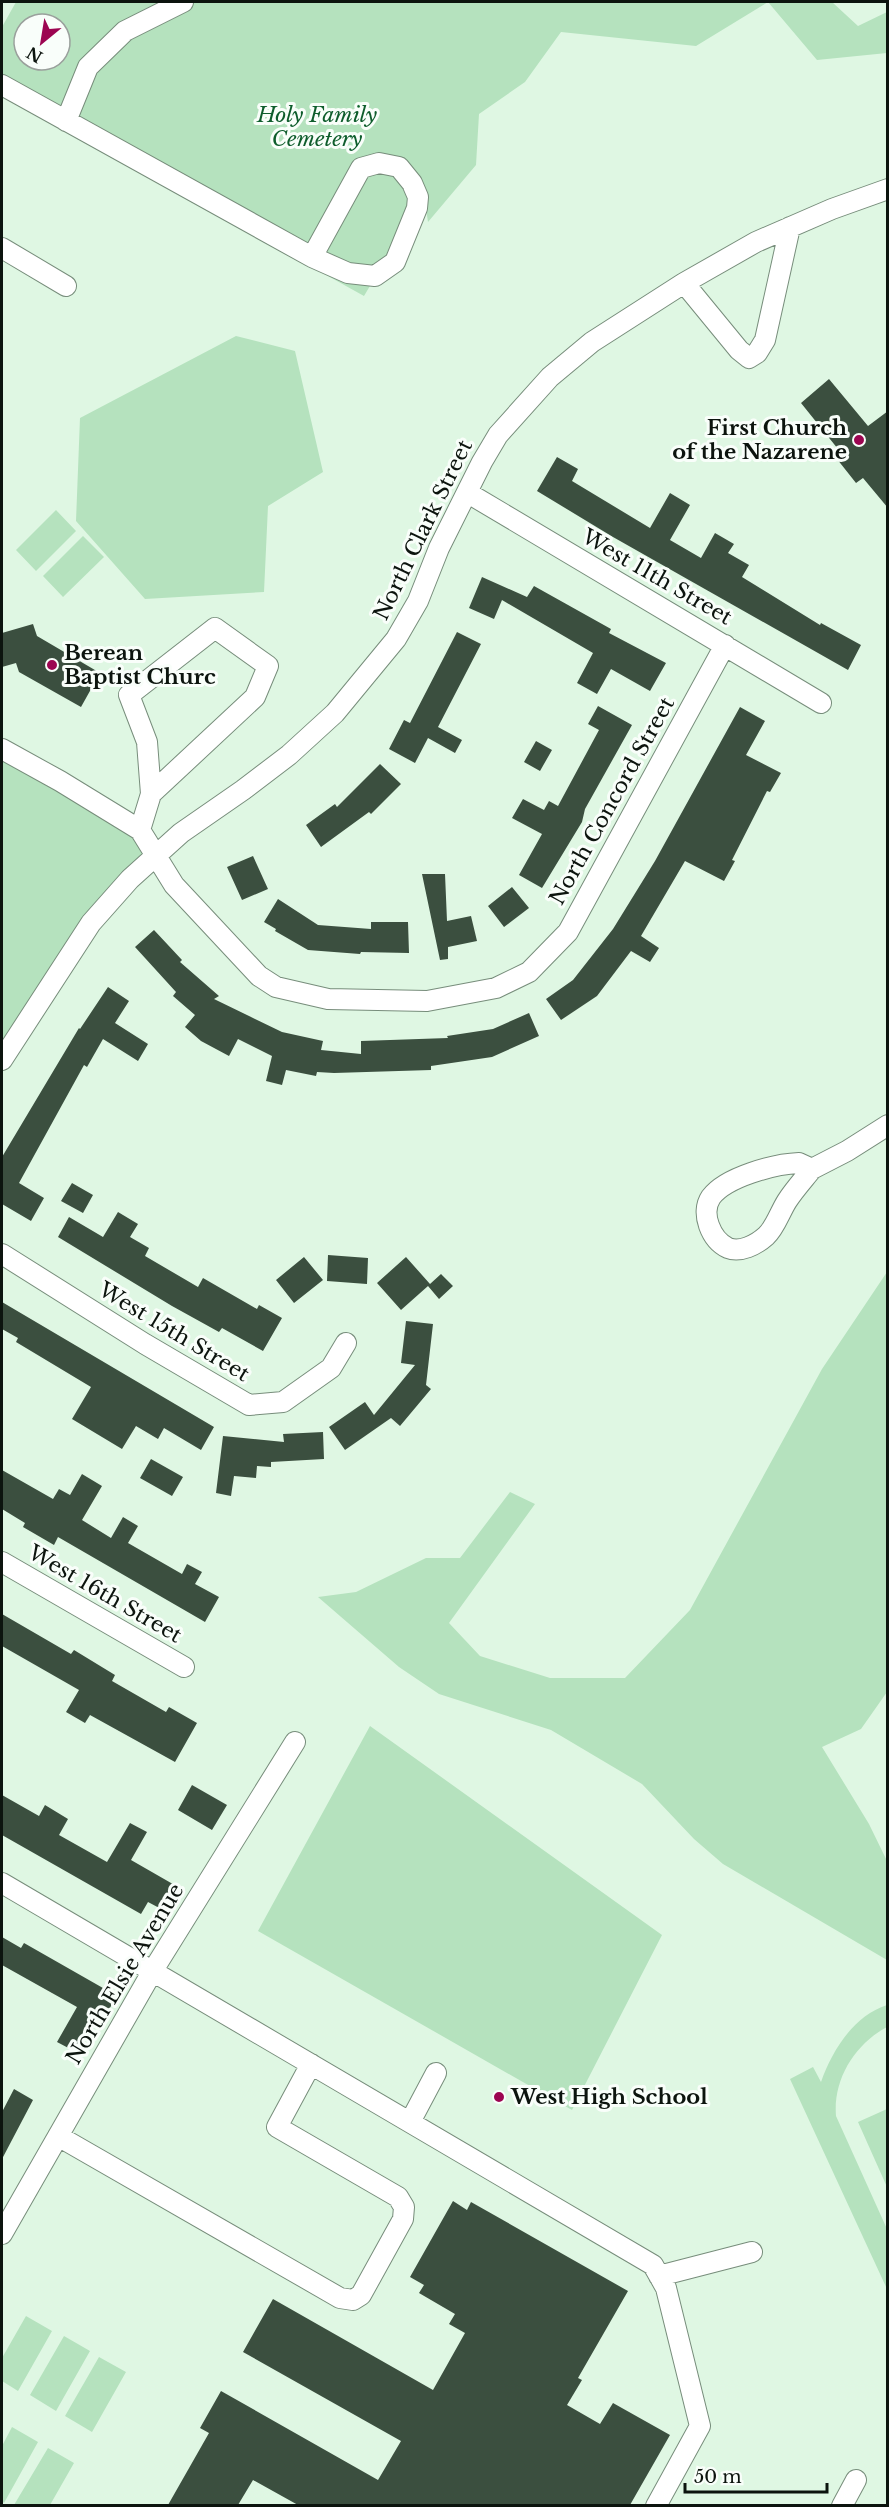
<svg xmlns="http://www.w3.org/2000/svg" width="889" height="2507" viewBox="0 0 889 2507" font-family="'Libre Baskerville',serif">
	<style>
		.green { fill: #b5e2be; fill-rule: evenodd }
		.building { fill: #3b4f3f }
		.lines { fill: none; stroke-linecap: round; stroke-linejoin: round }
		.minor-casing { stroke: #778d7b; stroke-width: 22 }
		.minor { stroke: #fff; stroke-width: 20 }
		.poi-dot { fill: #9c0551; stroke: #f9fefa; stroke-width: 2 }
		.labels { text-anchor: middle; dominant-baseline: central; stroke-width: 6; stroke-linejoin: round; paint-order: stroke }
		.park-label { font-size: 21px; font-style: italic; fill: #0e5d2c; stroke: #f9fefa }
		.poi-label { font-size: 21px; font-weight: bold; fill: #0c140e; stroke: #f9fefa; text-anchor: start }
		.street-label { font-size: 21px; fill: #0c140e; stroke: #f9fefa }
	</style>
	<rect width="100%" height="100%" fill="#dff7e3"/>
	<path class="green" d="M16 2H832L858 26 887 12V53L817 60 768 2 696 46 561 32 525 82 479 114 476 165 428 222 424 195 364 296 2 95V27ZM24 24H60V60H24Z
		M236 336 295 351 323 472 268 506 264 592 145 599 76 521 80 418Z
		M56 510 76 531 36 571 16 550Z
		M83 536 104 557 63 597 43 576Z
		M2 753 140 830 155 856 130 879 2 1060Z
		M887 1272V1692L861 1729 822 1747 869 1824 887 1861V1960L723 1864 694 1839 642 1784 551 1730 439 1694 399 1667 318 1597 356 1592 426 1558H460L510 1492 535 1504 449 1623 480 1656 550 1678H625L690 1610 822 1369Z
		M370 1726 662 1935 572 2110 258 1931Z
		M887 2005V2027C855 2044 833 2079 836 2116L887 2229V2289L790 2079 813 2067 821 2082C832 2051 853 2016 887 2005Z
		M887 2109V2187L858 2122Z
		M26 2316 52 2331 18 2391 2 2381V2358Z
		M64 2336 90 2351 56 2411 30 2395Z
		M99 2357 126 2372 92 2432 65 2416Z
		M12 2427 38 2442 4 2503 2 2501V2446Z
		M48 2448 74 2463 50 2505H14Z"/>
	<path class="building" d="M829 379 868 426 888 411V508L863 478 856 483 837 459 842 454 801 403Z
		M557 457 578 469 572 481 650 528 670 493 690 505 670 540 701 558 715 533 734 544 728 553 749 565 742 577 820 625 821 623 861 645 848 670 613 537 537 491Z
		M482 577 527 597 534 586 611 629 609 633 666 663 650 691 611 669 597 694 577 683 593 653 502 600 494 619 469 608Z
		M33 624 37 636 100 673 81 707 19 672 16 663 2 667V633Z
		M457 632 481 644 438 727 462 740 455 753 428 738 415 763 389 749 404 720 410 723Z
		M598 706 632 725 585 809 582 822 542 888 519 875 542 834 512 818 523 799 544 810 549 801 558 806 599 730 588 724Z
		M740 707 765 721 746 755 781 773 770 792 767 791 732 860 735 861 724 881 685 861 641 936 659 948 650 962 631 951 597 996 561 1020 546 999 573 980 613 929 655 861Z
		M536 741 552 750 540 771 524 762Z
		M380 764 401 784 371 814 369 812 321 847 306 825 335 804 337 807Z
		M253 856 268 889 242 900 227 867Z
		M422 874H445L447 921 471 916 477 941 448 947V959L440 960Z
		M512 887 529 908 504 927 488 906Z
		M278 899 318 925 371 929V922H408L409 953 361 952 360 954 308 950 275 931 276 929 264 922Z
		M154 930 182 960 180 962 219 996 214 999 282 1032 323 1041 321 1050 361 1054V1041L448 1038 447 1036 493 1029 529 1013 539 1036 492 1057 431 1066V1070L334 1073 317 1072 316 1076 286 1070 282 1085 266 1081 272 1056 238 1039 229 1056 201 1041 185 1027 195 1015 173 996 176 992 135 947Z
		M108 987 129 1001 115 1023 148 1044 138 1061 103 1039 87 1067 84 1065 19 1183 44 1198 31 1221 2 1204V1157L79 1028 80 1029Z
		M72 1183 93 1195 83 1213 61 1201Z
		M118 1212 138 1224 130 1237 149 1248 145 1256 198 1287 203 1278 257 1309 259 1305 282 1318 263 1351 222 1328 219 1332 172 1306 58 1237 69 1217 103 1237Z
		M328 1255 368 1258 367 1284 327 1281Z
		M304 1257 323 1280 294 1303 276 1280Z
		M406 1257 430 1284 441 1274 453 1286 439 1299 428 1286 401 1310 377 1283Z
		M2 1302 214 1427 201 1450 164 1428 158 1439 136 1426 122 1449 72 1419 91 1387 16 1342 18 1338 2 1329Z
		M406 1321 433 1324 426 1385 431 1389 400 1426 391 1418 345 1450 329 1427 365 1402 374 1415 415 1365 401 1363Z
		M323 1432 324 1459 271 1462V1467L257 1466 256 1478 234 1476 231 1496 216 1493 223 1436 284 1442 283 1434Z
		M151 1459 183 1477 172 1496 140 1478Z
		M2 1470 53 1499 59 1489 70 1495 82 1474 102 1486 82 1520 111 1538 123 1517 138 1526 128 1543 182 1574 187 1564 202 1572 195 1584 219 1597 205 1622 58 1537 54 1545 23 1527 25 1523 2 1509Z
		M2 1614 71 1654 74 1650 115 1675 112 1681 166 1712 169 1707 197 1723 175 1762 90 1715 85 1723 66 1712 79 1690 2 1646Z
		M192 1785 227 1805 212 1830 178 1810Z
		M2 1795 39 1816 45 1805 68 1819 59 1835 107 1862 130 1823 147 1832 131 1860 178 1887 165 1911 148 1902 141 1914 2 1835Z
		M2 1937 21 1948 24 1943 117 1996 102 2021 96 2017 76 2052 57 2042 77 2007 2 1965Z
		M14 2089 33 2100 2 2159V2112Z
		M453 2201 467 2210 471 2202 628 2291 578 2378 582 2380 567 2405 600 2424 613 2403 670 2435 630 2505H298L253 2480 238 2505H168L209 2433 200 2428 221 2391 378 2480 401 2441 243 2352 273 2299 433 2390 465 2333 449 2324 455 2314 419 2293 424 2285 410 2277Z"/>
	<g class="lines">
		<defs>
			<path id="minor" d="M2 85 312 257
				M66 121 88 67 125 31 183 2
				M379 163 399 167 412 183 418 197 417 208 395 262 375 276 348 273 312 257 361 168Z
				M2 248 66 286
				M684 283 739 350 749 358 757 353 765 340 790 227
				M468 493 821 703
				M215 628 268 666 255 697 151 794 147 742 129 695Z
				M2 749 60 781 140 830 174 885 259 976 276 987 328 999 427 1001 496 988 529 972 568 932 725 645
				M140 830 151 794
				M2 1060 91 923 130 879 181 833 243 790 289 755 335 713 396 639 418 601 439 548 482 462 498 435 550 377 592 342 684 283 756 242 832 209 888 189
				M799 1163 812 1169C804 1179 794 1190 787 1201 780 1212 775 1228 766 1236 756 1245 740 1253 728 1248 711 1240 700 1213 711 1197 726 1177 774 1164 799 1163Z
				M812 1169 847 1151 888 1125
				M2 1254 145 1344 249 1405 283 1402 331 1368 346 1343
				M2 1562 184 1667
				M2 1883 653 2265 666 2288 700 2426 656 2506
				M410 2122 436 2073
				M58 2136 340 2298 353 2300 361 2295 403 2219 404 2207 398 2197 277 2127 311 2064
				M2 2234 152 1972 295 1742
				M659 2276 752 2252
				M842 2506 856 2480"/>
		</defs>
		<use href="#minor" class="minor-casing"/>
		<use href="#minor" class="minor"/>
	</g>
	<g class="poi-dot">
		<circle cx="859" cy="440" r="6"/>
		<circle cx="52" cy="665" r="6"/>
		<circle cx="499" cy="2097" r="6"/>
	</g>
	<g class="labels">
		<g class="park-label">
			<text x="317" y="115">Holy Family<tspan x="317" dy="24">Cemetery</tspan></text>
		</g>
		<g class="poi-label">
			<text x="847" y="428" text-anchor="end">First Church<tspan x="847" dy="24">of the Nazarene</tspan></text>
			<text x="64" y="653">Berean<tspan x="64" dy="24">Baptist Churc</tspan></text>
			<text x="511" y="2097">West High School</text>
		</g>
		<g class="street-label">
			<text transform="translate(423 530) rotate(-64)">North Clark Street</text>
			<text transform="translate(657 577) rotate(30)">West 11th Street</text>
			<text transform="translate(612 801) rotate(-61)">North Concord Street</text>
			<text transform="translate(174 1332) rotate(31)">West 15th Street</text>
			<text transform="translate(105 1594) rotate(30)">West 16th Street</text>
			<text transform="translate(125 1974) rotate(-59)">North Elsie Avenue</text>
		</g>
	</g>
	<rect width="889" height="2507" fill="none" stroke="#0c140e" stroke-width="6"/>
	<g transform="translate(42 42) rotate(210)"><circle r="28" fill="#f9fefa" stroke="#9aa09c" stroke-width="1.5"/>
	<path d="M0-4.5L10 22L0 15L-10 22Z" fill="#9c0551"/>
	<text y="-9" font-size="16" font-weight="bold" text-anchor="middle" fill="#0c140e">N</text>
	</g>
	<path d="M685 2483v9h142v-9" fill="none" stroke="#0c140e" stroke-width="3"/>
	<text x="694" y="2483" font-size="18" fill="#0c140e" stroke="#f9fefa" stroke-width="4.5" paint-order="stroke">50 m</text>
</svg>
